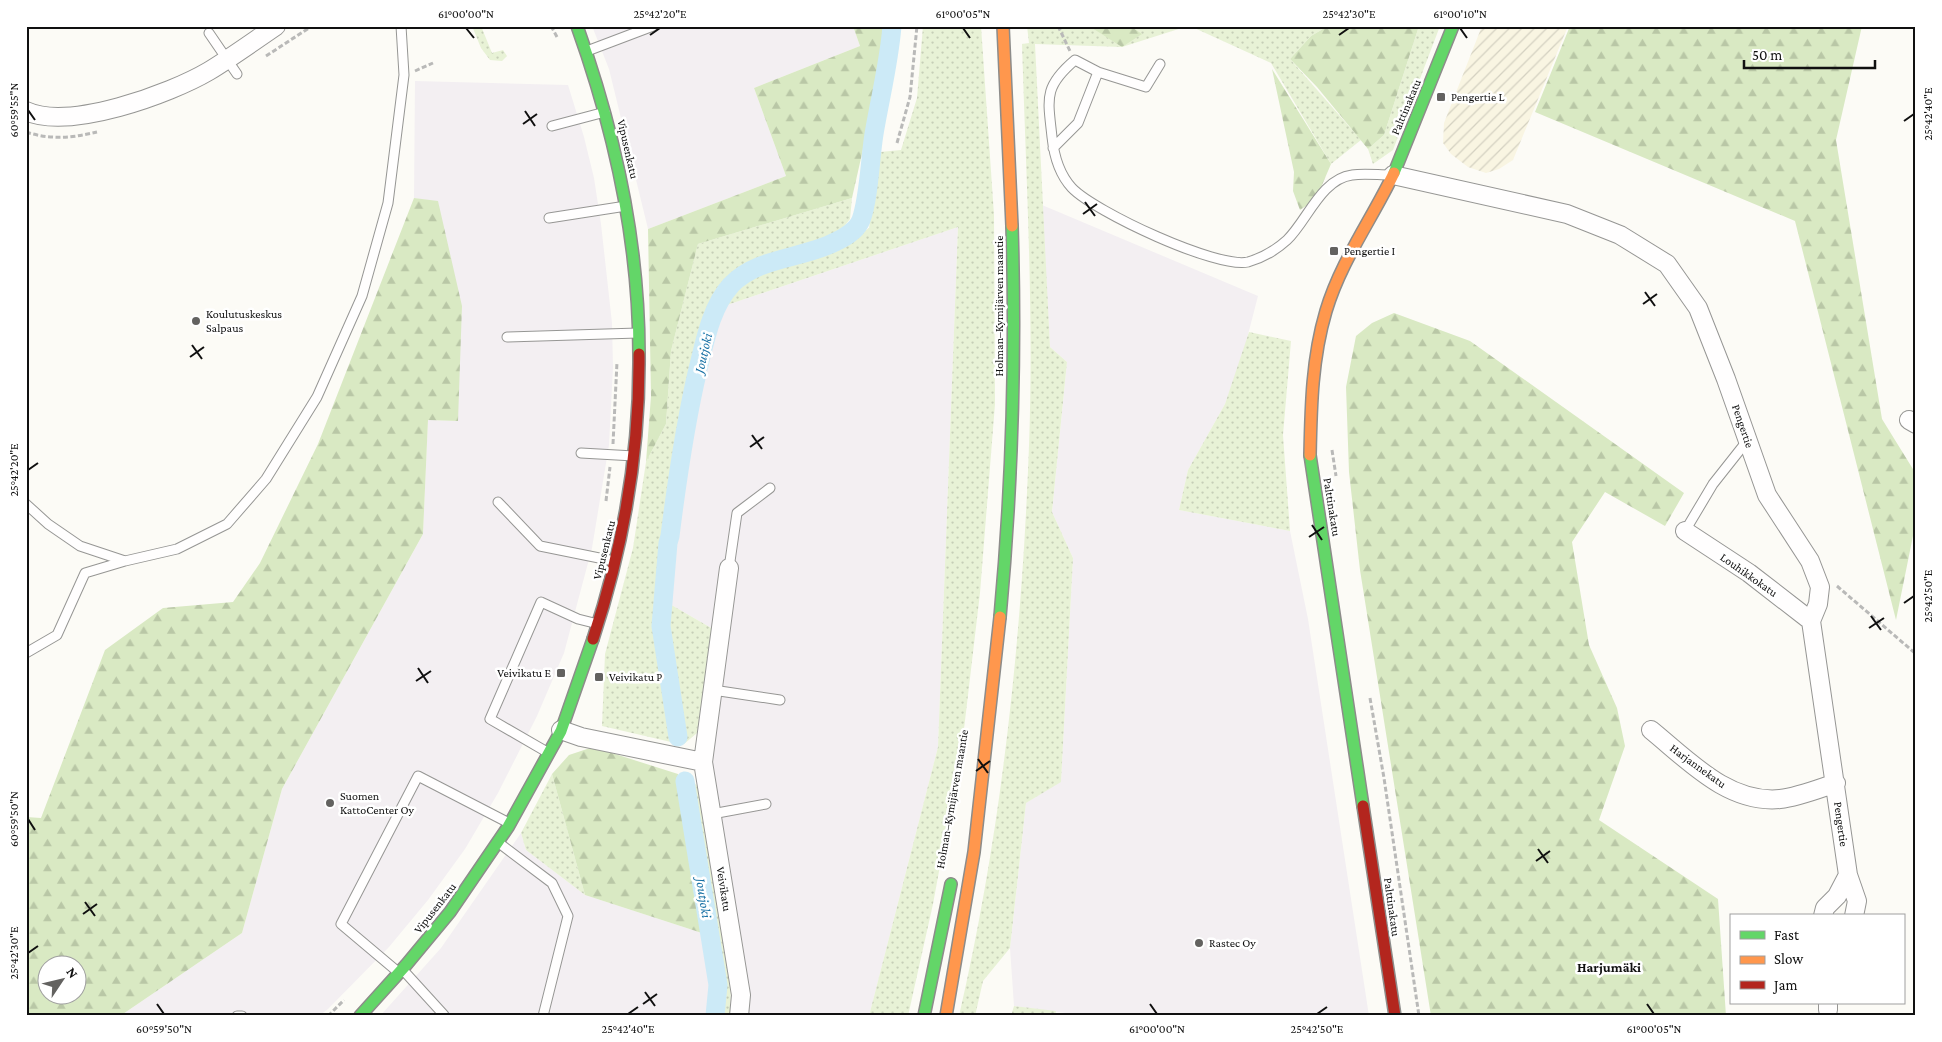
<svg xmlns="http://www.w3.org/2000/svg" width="1942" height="1042" viewBox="0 0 1942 1042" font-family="'Crimson Pro',serif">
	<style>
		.industrial { fill: #f3eff2 }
		.farmland { fill: url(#farmland-furrows) }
		.grass { fill: url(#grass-dots) }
		.forest { fill: url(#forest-firs); fill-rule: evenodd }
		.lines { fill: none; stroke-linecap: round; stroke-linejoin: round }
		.canal { stroke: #cceaf7; stroke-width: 19 }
		.lane-casing { stroke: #969694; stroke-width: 11 }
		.street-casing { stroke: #969694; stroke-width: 20 }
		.fast-casing { stroke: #8d8c8a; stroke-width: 14 }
		.slow-casing { stroke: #8d8c8a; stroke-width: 14 }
		.jam-casing { stroke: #8d8c8a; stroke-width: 14 }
		.path { stroke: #b9b9b8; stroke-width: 3; stroke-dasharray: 5 2.5; stroke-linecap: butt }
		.lane { stroke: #fffefe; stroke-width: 9 }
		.street { stroke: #fffefe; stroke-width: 18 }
		.fast { stroke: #63d668; stroke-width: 11 }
		.slow { stroke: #ff974d; stroke-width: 11 }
		.jam { stroke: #b3261e; stroke-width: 11 }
		.ticks { fill: none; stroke: #101010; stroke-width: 2 }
		.poi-dot { fill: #636260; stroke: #fff; stroke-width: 2 }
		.labels { text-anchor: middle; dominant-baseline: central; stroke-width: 5; stroke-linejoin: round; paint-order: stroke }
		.poi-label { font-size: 12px; fill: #101010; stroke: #fff; text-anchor: start }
		.street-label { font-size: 12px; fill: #101010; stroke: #fff }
		.water-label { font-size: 14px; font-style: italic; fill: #1770a4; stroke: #fff }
		.neighbourhood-label { font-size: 14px; font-weight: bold; fill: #101010; stroke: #fff }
		.neatline { fill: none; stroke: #101010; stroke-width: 2 }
		.ticks-label { font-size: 12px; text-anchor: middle; fill: #101010 }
	</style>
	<defs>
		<pattern id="farmland-furrows" width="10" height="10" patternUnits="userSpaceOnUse" patternTransform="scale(1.25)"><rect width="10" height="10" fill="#f9f5e2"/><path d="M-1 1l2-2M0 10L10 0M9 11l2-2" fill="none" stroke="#d4d1c1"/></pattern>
		<pattern id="grass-dots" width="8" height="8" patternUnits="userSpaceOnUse" patternTransform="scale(1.25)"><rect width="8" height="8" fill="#e8f2d6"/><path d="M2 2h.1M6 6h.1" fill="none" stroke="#c6ceb7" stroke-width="1.8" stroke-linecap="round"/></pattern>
		<pattern id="forest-firs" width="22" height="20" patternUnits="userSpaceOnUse" patternTransform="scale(1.25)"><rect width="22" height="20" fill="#d9e9c3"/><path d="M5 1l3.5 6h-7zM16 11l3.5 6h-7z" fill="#b9c7a6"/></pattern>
	</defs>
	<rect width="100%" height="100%" fill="#fcfbf6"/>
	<path class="industrial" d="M592 26H853L860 46 754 88 786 176 648 229 609 69Z
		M415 81 568 85 584 137 594 178 601 224 612 323 613 367 609 445 592 548 564 653 537 716 498 793 465 849 428 900 389 947 328 1009 319 1016H120L242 933 282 789 423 534 428 420 458 421 438 202 414 198Z
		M1042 205 1258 296 1243 354 1225 404 1188 470 1179 510 1290 531 1308 619 1369 1016H1087L1014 1006 1010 948 1026 803 1061 781 1073 558 1052 512 1067 362 1050 347Z
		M958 227 938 747 869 1016H747L711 762 713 629 668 603 689 434 704 362 715 325 727 305Z
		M521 833 526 850 585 895 705 934 714 984 711 1016H380L441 948Z"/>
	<path class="farmland" d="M1482 26H1568L1513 160 1499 169 1486 173 1468 167 1451 154 1443 143 1444 123Z"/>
	<path class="grass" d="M472 26H481L492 53 503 50 507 56 502 61 490 60 481 48Z
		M923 26H981L994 215 995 404 980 593 962 746 933 904 908 1016H869L938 747 958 227 727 305 737 291 758 273 841 247 869 228 880 152 901 150 917 98Z
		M1027 26H1188L1122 47 1035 44 1050 347 1067 362 1052 512 1073 558 1061 782 1026 803 1010 948 983 981 975 1016H959C1002 829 1022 637 1029 446 1034 312 1026 178 1022 44L1029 43Z
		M1190 26H1239L1244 28 1248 26H1328L1311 36 1290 59 1361 140 1331 164 1271 63Z
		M1419 26H1440L1393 150 1373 164 1368 149 1384 135Z
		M852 198 850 219 839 233 752 262 727 279 705 318 684 403 664 520 654 607 671 742 602 726 605 654 633 548 646 462 666 424 671 351 698 244Z
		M1249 332 1291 341 1283 435 1290 531 1179 510 1188 470 1225 404Z
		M668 603 713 629 697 733 684 744C676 698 663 650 668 603Z
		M552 774 585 895 526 850 521 833Z
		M687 775 701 790 731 980 730 1016H719L722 984Z
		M1014 1006 1056 1011 1055 1016H1011Z"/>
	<path class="forest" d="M853 26H883L880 74 852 198 698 244 671 351 666 424 646 462 651 396 648 229 786 176 754 88 860 46Z
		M1089 26H1130L1142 34 1122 47Z
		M1328 26H1419L1384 135 1368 149 1317 87 1290 59 1311 36Z
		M1570 26H1862L1836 140 1882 419 1916 474V521L1896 620 1795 221 1535 112Z
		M1272 69 1331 164 1316 199 1300 210 1293 191 1294 172Z
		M414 198 438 201 462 306 458 421 428 420 423 534 282 789 242 933 120 1016H26V817L41 818 105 650 163 608 233 602 260 563 318 444ZM78 964V994H48V964Z
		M1394 313 1470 341 1684 493 1665 526 1605 492 1572 542 1589 645 1617 708 1625 746 1599 820 1718 899 1726 1016H1431L1360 570 1349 472 1346 387 1356 336 1372 323Z
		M593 747 678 774 705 934 585 895 552 774 569 755Z"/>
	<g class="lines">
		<path class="canal" d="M678 737 661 626 668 543 670 536C677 480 685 424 698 369 705 341 711 307 731 285 758 257 802 259 835 242 844 238 857 230 861 220 869 198 870 159 874 134 880 98 889 63 892 26
			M685 781 718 985 715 1016"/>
		<defs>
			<path id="lane" d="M209 33 237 74
				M587 51 653 26
				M1098 72 1146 87 1160 64
				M552 126 605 112
				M1053 148 1078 123 1098 72 1075 60C1043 87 1048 99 1052 137 1054 156 1059 174 1072 188 1095 212 1217 269 1248 262 1262 258 1276 250 1287 240 1307 221 1321 179 1352 175 1364 173 1378 175 1390 175
				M549 218 626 206
				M507 337 638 333
				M581 453 634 456
				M498 502 540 546 614 561
				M26 504 48 524 80 546 125 561 177 549 227 524 266 479 317 397 362 296 388 203 404 75 401 26
				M1685 531 1713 484 1747 441
				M729 568 737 513 770 488
				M26 653 57 635 85 573 125 561
				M713 690 780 700
				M547 752 490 719 541 602 578 619 598 624
				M712 814 766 804
				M499 843 552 883 568 916 543 1016
				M403 970 444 1015
				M398 972 341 924 418 776 507 822
				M237 1016H242"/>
			<path id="street" d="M26 111C69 131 170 94 209 71 232 57 254 41 276 26
				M1393 175 1567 214 1620 235 1667 264 1698 308 1726 379 1767 495 1810 561 1820 587 1818 604 1811 621 1848 875 1857 901 1854 916
				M1909 420 1916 424
				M1685 531 1749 573 1811 621
				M561 730 581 737 703 762 729 568
				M1651 730C1688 760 1728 804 1780 799 1798 797 1818 789 1836 783
				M703 762 741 995 739 1016
				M1823 916 1825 908 1837 896 1848 875
				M1828 1003V1010"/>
			<path id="fast" d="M577 26C615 132 639 240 639 354
				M1394 173 1453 26
				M1310 455 1363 806
				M1000 617C1012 487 1016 356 1012 226
				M360 1016 406 965 450 912 508 827 561 731 593 639
				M924 1016 951 884"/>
			<path id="slow" d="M1003 26 1012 226
				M1310 455C1311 406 1312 358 1326 311 1341 261 1372 219 1394 173
				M946 1016 974 852 1000 617"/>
			<path id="jam" d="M593 639C624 545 640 452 639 354
				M1363 806 1395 1016"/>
		</defs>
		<use href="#lane" class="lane-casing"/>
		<use href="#street" class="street-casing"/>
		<use href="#fast" class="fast-casing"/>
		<use href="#slow" class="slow-casing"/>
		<use href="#jam" class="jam-casing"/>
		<path class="path" d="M551 26 557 37
			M1058 26 1070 51
			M266 56 312 26
			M415 71 433 63
			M26 132C51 140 72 138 97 132
			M897 143 910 97 917 26
			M613 444 617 362
			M1332 450 1336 476
			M606 501 610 467
			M1837 586 1916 654
			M1370 698 1384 778 1419 1016
			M328 1016 344 1000"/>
		<use href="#lane" class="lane"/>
		<use href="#street" class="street"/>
		<use href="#fast" class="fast"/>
		<use href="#slow" class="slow"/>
		<use href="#jam" class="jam"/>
	</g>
	<path class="ticks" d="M466 28 474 38M963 28 970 38M1460 28 1467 38M650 35 660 28M1339 35 1349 28M28 110 35 120M525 111 535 126M1904 121 1914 114M523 124 537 114M1085 202 1095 216M1083 214 1097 204M1645 292 1655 306M1643 304 1657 294M192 345 202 359M190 357 204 347M752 435 762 449M750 447 764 437M28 470 38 463M1312 525 1322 540M1309 537 1324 527M1904 603 1914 596M1871 616 1881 630M1869 628 1884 618M418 668 428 683M416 681 431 671M978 759 988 773M976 771 990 761M28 819 35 830M1538 849 1548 863M1536 861 1550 851M85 902 95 916M83 914 97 904M28 953 38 946M645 992 655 1006M157 1004 164 1014M643 1004 657 994M1150 1004 1157 1014M1647 1004 1654 1014M628 1014 638 1007M1317 1014 1327 1007"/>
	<g class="poi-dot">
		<rect x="1436" y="92" width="10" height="10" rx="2.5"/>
		<rect x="1329" y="246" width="10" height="10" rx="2.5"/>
		<circle cx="196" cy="321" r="5"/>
		<rect x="556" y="668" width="10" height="10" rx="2.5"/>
		<rect x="594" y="672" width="10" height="10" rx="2.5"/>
		<circle cx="330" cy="803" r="5"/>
		<circle cx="1199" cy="943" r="5"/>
	</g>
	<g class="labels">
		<g class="poi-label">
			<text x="1451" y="97">Pengertie L</text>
			<text x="1344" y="251">Pengertie I</text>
			<text x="206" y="314">Koulutuskeskus<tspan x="206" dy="14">Salpaus</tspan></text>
			<text x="551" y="673" text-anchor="end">Veivikatu E</text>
			<text x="609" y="677">Veivikatu P</text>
			<text x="340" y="796">Suomen<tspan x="340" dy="14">KattoCenter Oy</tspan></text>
			<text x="1209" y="943">Rastec Oy</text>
		</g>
		<g class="street-label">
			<text transform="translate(1406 107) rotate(-67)">Palttinakatu</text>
			<text transform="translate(628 149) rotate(77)">Vipusenkatu</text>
			<text transform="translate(999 306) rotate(-90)">Holman–Kymijärven maantie</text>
			<text transform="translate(1743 426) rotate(71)">Pengertie</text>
			<text transform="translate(1332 507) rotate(81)">Palttinakatu</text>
			<text transform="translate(604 550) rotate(-76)">Vipusenkatu</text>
			<text transform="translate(1749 575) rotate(35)">Louhikkokatu</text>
			<text transform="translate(1698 766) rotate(36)">Harjannekatu</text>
			<text transform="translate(952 799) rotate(-80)">Holman–Kymijärven maantie</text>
			<text transform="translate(1841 824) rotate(82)">Pengertie</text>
			<text transform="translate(724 889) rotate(81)">Veivikatu</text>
			<text transform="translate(1392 907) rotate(82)">Palttinakatu</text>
			<text transform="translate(435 908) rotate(-52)">Vipusenkatu</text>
		</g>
		<g class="water-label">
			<text transform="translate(703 353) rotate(-77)">Joutjoki</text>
			<text transform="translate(704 898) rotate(81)">Joutjoki</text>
		</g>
		<g class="neighbourhood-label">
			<text x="1609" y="967">Harjumäki</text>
		</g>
	</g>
	<rect width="1942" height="1042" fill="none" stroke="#ffffff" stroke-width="55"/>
	<rect x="1730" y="914" width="175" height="90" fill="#ffffff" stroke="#9f9f9f"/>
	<rect x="1740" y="931" width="25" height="8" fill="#63d668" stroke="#9f9f9f"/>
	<text x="1774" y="940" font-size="15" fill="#101010">Fast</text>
	<rect x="1740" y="956" width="25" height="8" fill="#ff974d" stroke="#9f9f9f"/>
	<text x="1774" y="964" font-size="15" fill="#101010">Slow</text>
	<rect x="1740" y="981" width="25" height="8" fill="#b3261e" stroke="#9f9f9f"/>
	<text x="1774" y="990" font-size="15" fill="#101010">Jam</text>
	<g transform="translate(62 980) rotate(55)"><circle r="24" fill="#ffffff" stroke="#9f9f9f"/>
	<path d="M0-4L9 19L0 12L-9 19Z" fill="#636260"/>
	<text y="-8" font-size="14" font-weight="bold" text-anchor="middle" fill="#101010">N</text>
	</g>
	<path d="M1744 60v8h131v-8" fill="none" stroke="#101010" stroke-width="2.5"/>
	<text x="1752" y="60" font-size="15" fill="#101010" stroke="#ffffff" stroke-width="4" paint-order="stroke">50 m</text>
	<rect x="28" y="28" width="1886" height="986" class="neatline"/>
	<g class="ticks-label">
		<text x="466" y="18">61°00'00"N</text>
		<text x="660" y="18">25°42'20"E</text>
		<text x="963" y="18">61°00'05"N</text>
		<text x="1349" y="18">25°42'30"E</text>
		<text x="1460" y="18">61°00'10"N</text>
		<text transform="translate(14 110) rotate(-90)" y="4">60°59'55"N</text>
		<text transform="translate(1928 114) rotate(-90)" y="4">25°42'40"E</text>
		<text transform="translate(14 470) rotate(-90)" y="4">25°42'20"E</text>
		<text transform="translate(1928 596) rotate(-90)" y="4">25°42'50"E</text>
		<text transform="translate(14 819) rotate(-90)" y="4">60°59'50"N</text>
		<text transform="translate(14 953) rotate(-90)" y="4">25°42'30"E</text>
		<text x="164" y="1033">60°59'50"N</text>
		<text x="628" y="1033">25°42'40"E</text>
		<text x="1157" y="1033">61°00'00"N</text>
		<text x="1317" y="1033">25°42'50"E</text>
		<text x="1654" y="1033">61°00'05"N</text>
	</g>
</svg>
